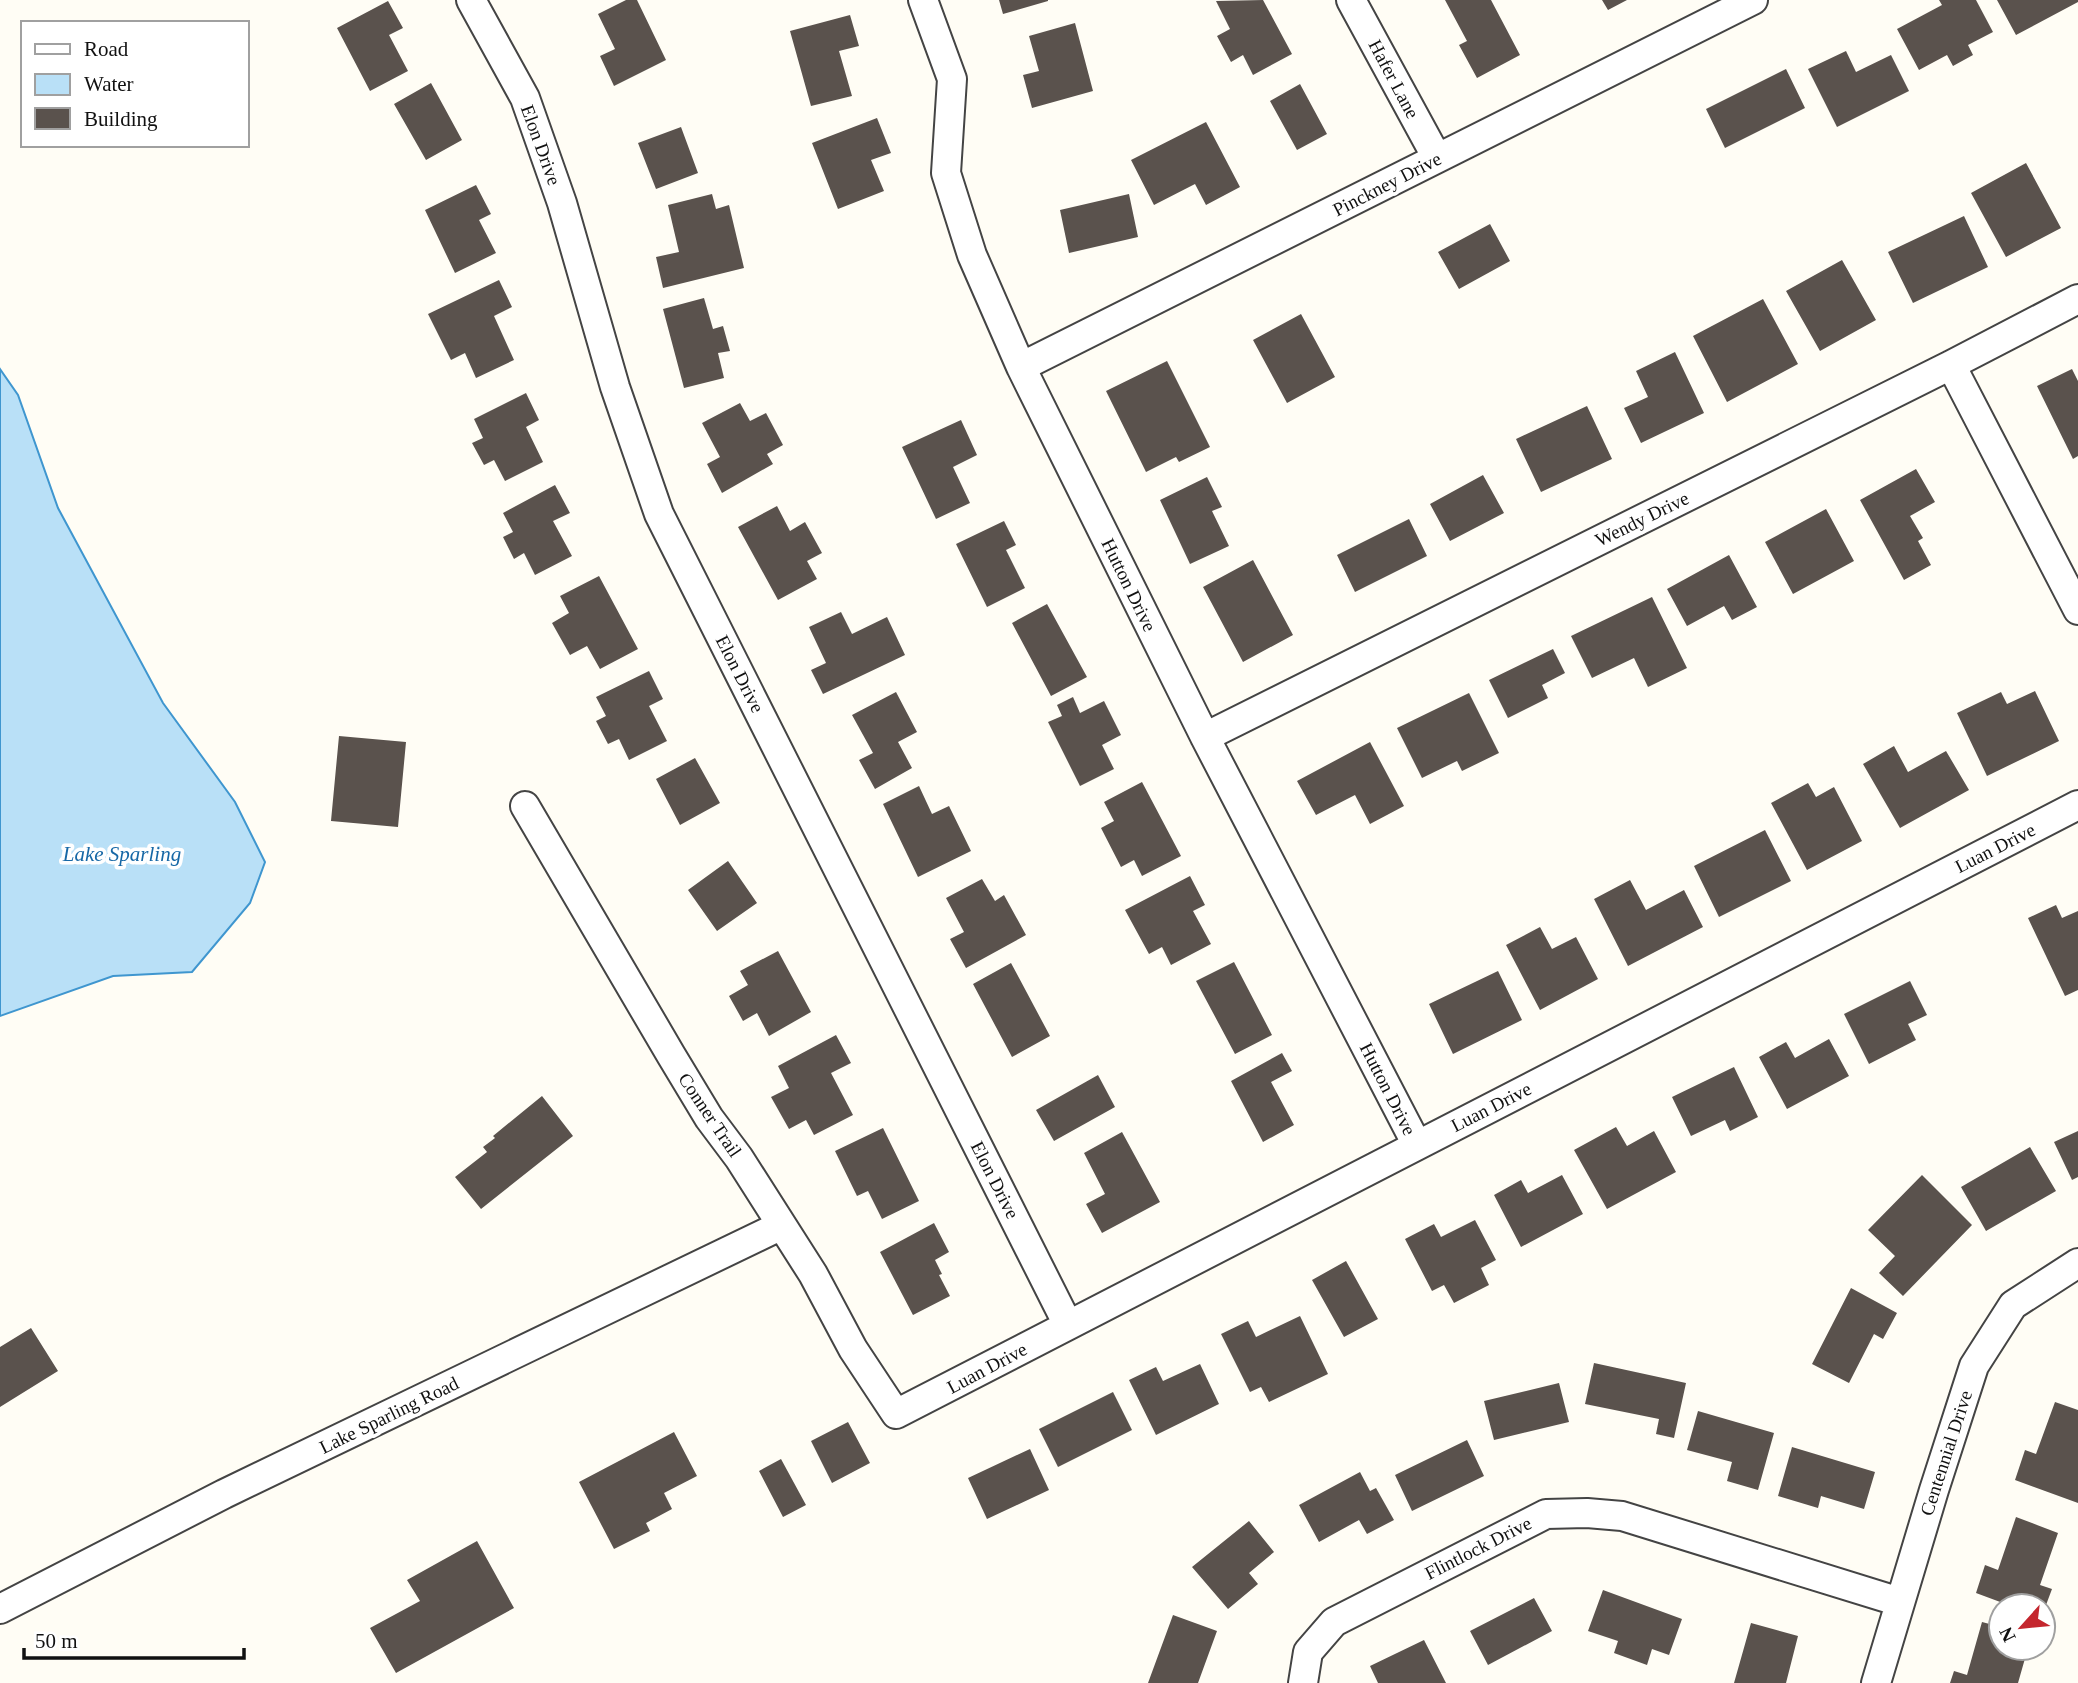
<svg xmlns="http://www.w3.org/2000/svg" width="2078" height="1683" viewBox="0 0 2078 1683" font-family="Georgia,serif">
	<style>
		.water { fill: #b9e0f7; stroke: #3f96cf; stroke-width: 2 }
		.building { fill: #5a524d }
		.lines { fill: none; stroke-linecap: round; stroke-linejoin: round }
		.minor-casing { stroke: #444; stroke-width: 32 }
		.minor { stroke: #fff; stroke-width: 28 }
		.labels { text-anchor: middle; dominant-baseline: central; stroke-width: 7; stroke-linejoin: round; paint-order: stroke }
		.street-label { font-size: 19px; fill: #111; stroke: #fff }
		.water-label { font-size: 21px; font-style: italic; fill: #1768a6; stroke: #fff }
	</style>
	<rect width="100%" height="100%" fill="#fffdf5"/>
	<path class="water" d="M0 369 18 395 58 508 163 703 235 802 265 862 250 903 192 972 113 976 0 1016Z"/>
	<path class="building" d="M626 0H637L666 60 614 86 600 56 615 49 598 14Z
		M999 0H1048V1L1003 14Z
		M1263 0 1292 54 1253 75 1243 55 1231 62 1217 36 1230 29 1216 1Z
		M1445 0H1491L1520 55 1477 78 1459 45 1467 41Z
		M1602 0H1627L1608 10Z
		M1939 0H1976L1993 32 1968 45 1973 55 1953 66 1947 55 1919 70 1897 29 1942 5Z
		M1997 0H2078V2L2016 35Z
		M388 1 403 28 389 35 408 71 370 91 337 28Z
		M850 15 859 46 839 51 852 96 811 106 790 31Z
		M1075 23 1093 91 1032 108 1023 75 1039 71 1029 36Z
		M1846 51 1856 72 1891 55 1909 91 1837 127 1808 69Z
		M1786 69 1805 108 1725 148 1706 109Z
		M431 83 462 140 426 160 394 104Z
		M1300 84 1327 134 1297 150 1270 101Z
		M877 118 891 153 871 160 884 191 838 209 812 143Z
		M1206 122 1240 187 1206 205 1195 184 1154 205 1131 160Z
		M681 127 698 173 656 189 638 143Z
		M2026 163 2061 228 2006 257 1971 193Z
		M476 185 491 214 479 220 496 253 455 273 425 210Z
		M712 194 716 209 729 205 744 268 663 288 656 257 679 252 668 205Z
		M1129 194 1138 237 1069 253 1060 210Z
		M1964 216 1988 267 1913 303 1888 252Z
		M1490 224 1510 261 1459 289 1438 252Z
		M1842 260 1876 320 1820 351 1786 291Z
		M499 280 512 307 494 316 514 360 476 378 465 353 451 360 428 314Z
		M704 298 713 329 723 326 730 351 718 353 724 378 684 388 663 309Z
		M1763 299 1798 364 1727 402 1693 336Z
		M1301 314 1335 377 1287 403 1253 340Z
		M1675 352 1704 413 1641 443 1624 408 1648 397 1636 371Z
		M1167 361 1210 447 1179 462 1176 457 1146 472 1106 391Z
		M2072 369 2078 381V456L2073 459 2037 386Z
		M526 393 539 420 526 427 543 462 505 481 494 460 484 465 472 443 483 438 474 419Z
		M740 403 750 421 766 413 783 445 767 454 773 464 722 493 707 464 720 457 702 423Z
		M1587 406 1612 459 1541 492 1516 439Z
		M961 420 977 455 953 467 970 503 936 519 902 447Z
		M1916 469 1935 502 1910 516 1923 538 1918 541 1931 565 1904 580 1860 500Z
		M1483 475 1504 513 1450 541 1430 504Z
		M1207 477 1222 507 1212 511 1229 546 1190 564 1160 500Z
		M555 485 570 513 553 521 572 556 535 575 524 553 514 559 503 537 513 532 503 513Z
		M777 506 790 531 805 522 822 553 807 561 817 579 778 600 738 527Z
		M1826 509 1854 561 1793 594 1765 542Z
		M1409 519 1427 556 1355 592 1337 555Z
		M1004 521 1016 545 1006 550 1025 588 987 607 956 544Z
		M1729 555 1757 607 1732 620 1724 606 1687 626 1667 589Z
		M1253 560 1293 635 1243 662 1203 587Z
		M599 576 638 649 600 669 587 646 570 655 552 623 569 613 560 596Z
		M1652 597 1687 668 1648 687 1634 658 1592 678 1571 636Z
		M1047 604 1087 677 1051 696 1012 623Z
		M841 612 852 634 887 617 905 655 823 694 811 670 826 663 809 627Z
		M1553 649 1565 673 1542 685 1548 698 1508 718 1489 680Z
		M649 671 663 699 649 706 667 741 629 760 619 739 608 744 596 721 606 716 596 697Z
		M2035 691 2059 741 1987 776 1957 713 2001 692 2007 704Z
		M896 692 917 732 898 742 912 768 875 789 859 760 873 753 852 715Z
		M1469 693 1499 753 1462 771 1457 761 1422 778 1397 728Z
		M1073 697 1080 713 1104 701 1121 735 1102 745 1114 769 1080 786 1048 722 1062 716 1057 705Z
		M339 736 406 742 398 827 331 821Z
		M1370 742 1404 806 1370 824 1355 795 1316 815 1297 781Z
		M1894 746 1908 772 1946 751 1969 790 1900 828 1863 764Z
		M695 758 720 803 680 825 656 779Z
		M1142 782 1181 856 1142 876 1134 860 1121 867 1101 828 1114 821 1104 802Z
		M1808 783 1816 797 1834 787 1862 841 1807 870 1771 803Z
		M919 786 932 814 949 806 971 851 918 877 883 804Z
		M1765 830 1791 881 1719 917 1694 866Z
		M728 861 757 903 717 931 688 890Z
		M1190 876 1205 905 1193 911 1211 944 1171 965 1162 947 1149 954 1125 910Z
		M982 879 995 901 1004 895 1026 935 966 968 950 939 964 932 946 898Z
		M1630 880 1646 910 1684 890 1703 927 1628 966 1594 899Z
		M2056 905 2062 918 2078 911V990L2065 996 2028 918Z
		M1540 927 1552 949 1576 937 1598 979 1540 1010 1506 945Z
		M778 951 811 1012 769 1036 757 1013 743 1021 729 996 748 985 740 971Z
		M1234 962 1272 1035 1235 1054 1196 981Z
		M1011 963 1050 1036 1012 1057 973 984Z
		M1498 971 1522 1020 1453 1054 1429 1004Z
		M1910 981 1927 1015 1908 1024 1916 1040 1869 1064 1844 1014Z
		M836 1035 851 1063 831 1073 853 1115 814 1135 806 1120 789 1129 771 1097 789 1088 778 1066Z
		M1829 1039 1849 1076 1787 1109 1759 1057 1786 1042 1795 1058Z
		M1282 1053 1292 1071 1271 1082 1294 1125 1263 1142 1231 1081Z
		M1734 1067 1758 1117 1730 1131 1725 1120 1691 1136 1672 1097Z
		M1098 1075 1115 1107 1054 1141 1036 1110Z
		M542 1096 573 1136 481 1209 455 1177 487 1152 483 1147 495 1138 493 1136Z
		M1616 1127 1627 1146 1654 1131 1676 1172 1607 1209 1574 1150Z
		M883 1128 919 1201 882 1219 868 1191 857 1196 835 1151Z
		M2078 1131V1177L2072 1180 2054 1142Z
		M1122 1132 1160 1202 1102 1233 1086 1204 1105 1194 1084 1153Z
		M2030 1147 2056 1191 1986 1231 1961 1187Z
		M1562 1175 1583 1214 1521 1247 1494 1195 1521 1180 1528 1193Z
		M1922 1175 1972 1225 1903 1296 1879 1273 1895 1256 1868 1230Z
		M1475 1220 1496 1260 1481 1268 1489 1285 1454 1303 1444 1285 1432 1291 1405 1239 1434 1224 1441 1237Z
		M934 1223 949 1252 935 1260 942 1274 939 1275 950 1296 913 1315 880 1252Z
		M1346 1261 1378 1319 1344 1337 1312 1280Z
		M1851 1288 1897 1313 1883 1339 1874 1334 1849 1383 1812 1364Z
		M1300 1316 1328 1374 1269 1402 1261 1387 1250 1392 1221 1334 1248 1321 1256 1337Z
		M31 1328 58 1371 0 1407V1347Z
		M1594 1363 1686 1383 1674 1438 1656 1434 1659 1419 1585 1404Z
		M1200 1364 1219 1404 1156 1435 1129 1380 1156 1367 1163 1381Z
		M1559 1383 1569 1422 1494 1440 1484 1401Z
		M1113 1392 1132 1430 1058 1467 1039 1429Z
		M2055 1402 2078 1410V1503L2015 1480 2025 1450 2036 1454Z
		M1698 1411 1774 1433 1758 1490 1727 1481 1732 1462 1687 1450Z
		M848 1422 870 1463 832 1483 811 1441Z
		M674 1432 697 1476 664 1493 672 1509 646 1523 650 1531 614 1549 579 1482Z
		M1467 1440 1484 1476 1412 1511 1395 1475Z
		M1792 1447 1875 1472 1864 1509 1821 1496 1818 1508 1778 1496Z
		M1030 1449 1049 1490 987 1519 968 1478Z
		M781 1459 806 1505 783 1517 759 1471Z
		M1360 1472 1370 1491 1376 1488 1394 1520 1367 1534 1359 1520 1319 1542 1299 1505Z
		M2016 1517 2058 1533 2040 1585 2052 1589 2043 1613V1606H2011L1976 1593 1985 1565 1998 1570Z
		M1249 1521 1274 1552 1249 1573 1258 1584 1228 1609 1192 1567Z
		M477 1541 514 1608 396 1673 370 1628 420 1601 407 1580Z
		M1603 1590 1682 1619 1669 1655 1652 1649 1647 1665 1614 1653 1618 1641 1588 1631Z
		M1534 1598 1552 1631 1488 1665 1470 1631Z
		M1173 1615 1217 1631 1198 1683H1148Z
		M1982 1622 2001 1627V1648H2028L2018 1683H1950L1954 1671 1967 1675Z
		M1751 1623 1798 1636 1786 1683H1734Z
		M1424 1640 1446 1683H1378L1370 1666Z"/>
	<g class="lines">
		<defs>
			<path id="minor" d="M471 0 525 98 562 203 615 387 659 514 1068 1325
				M923 0 952 79 946 173 972 255 1021 367 1205 737 1417 1145
				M1351 0 1437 158
				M1951 365 2078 610
				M1021 367 1753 0
				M1205 737 1951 365 2078 299
				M525 806 671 1055 709 1118 739 1158 813 1274 853 1349 896 1414 2078 805
				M0 1609 224 1494 780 1226
				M1303 1683 1308 1652 1334 1622 1546 1514 1587 1513 1622 1516 1900 1602
				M1876 1683 1934 1490 1974 1366 2013 1305 2078 1263"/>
		</defs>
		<use href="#minor" class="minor-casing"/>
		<use href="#minor" class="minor"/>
	</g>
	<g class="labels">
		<g class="street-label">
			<text transform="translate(1394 79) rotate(62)">Hafer Lane</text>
			<text transform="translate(541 145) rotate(70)">Elon Drive</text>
			<text transform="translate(1387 184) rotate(-27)">Pinckney Drive</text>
			<text transform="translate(1642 519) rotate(-26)">Wendy Drive</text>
			<text transform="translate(1129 585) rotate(64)">Hutton Drive</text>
			<text transform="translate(740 674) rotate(63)">Elon Drive</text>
			<text transform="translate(1995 848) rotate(-27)">Luan Drive</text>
			<text transform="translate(1388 1089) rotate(63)">Hutton Drive</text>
			<text transform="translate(1491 1107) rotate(-27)">Luan Drive</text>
			<text transform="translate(710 1115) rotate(56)">Conner Trail</text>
			<text transform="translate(995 1180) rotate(63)">Elon Drive</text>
			<text transform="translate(987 1368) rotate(-28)">Luan Drive</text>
			<text transform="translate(389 1415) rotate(-26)">Lake Sparling Road</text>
			<text transform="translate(1946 1453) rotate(-72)">Centennial Drive</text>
			<text transform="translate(1478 1548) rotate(-27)">Flintlock Drive</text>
		</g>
		<g class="water-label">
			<text x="122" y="854">Lake Sparling</text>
		</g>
	</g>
	<rect x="21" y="21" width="228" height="126" fill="#ffffff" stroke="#a0a0a0" stroke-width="2"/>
	<rect x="35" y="44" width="35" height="10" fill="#ffffff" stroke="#a0a0a0" stroke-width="2"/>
	<text x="84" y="56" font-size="21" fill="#111111">Road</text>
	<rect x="35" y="74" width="35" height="21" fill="#b9e0f7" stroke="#a0a0a0" stroke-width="2"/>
	<text x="84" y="91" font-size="21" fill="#111111">Water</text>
	<rect x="35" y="108" width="35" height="21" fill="#5a524d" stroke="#a0a0a0" stroke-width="2"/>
	<text x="84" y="126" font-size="21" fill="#111111">Building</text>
	<g transform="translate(2022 1627) rotate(243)"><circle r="33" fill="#ffffff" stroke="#a0a0a0" stroke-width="2"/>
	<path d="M0-5L12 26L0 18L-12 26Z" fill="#c4262e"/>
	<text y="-10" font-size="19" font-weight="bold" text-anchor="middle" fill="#111111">N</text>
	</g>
	<path d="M24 1648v10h220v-10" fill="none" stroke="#111111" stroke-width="3.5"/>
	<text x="35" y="1648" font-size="21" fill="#111111" stroke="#ffffff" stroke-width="5" paint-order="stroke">50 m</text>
</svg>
